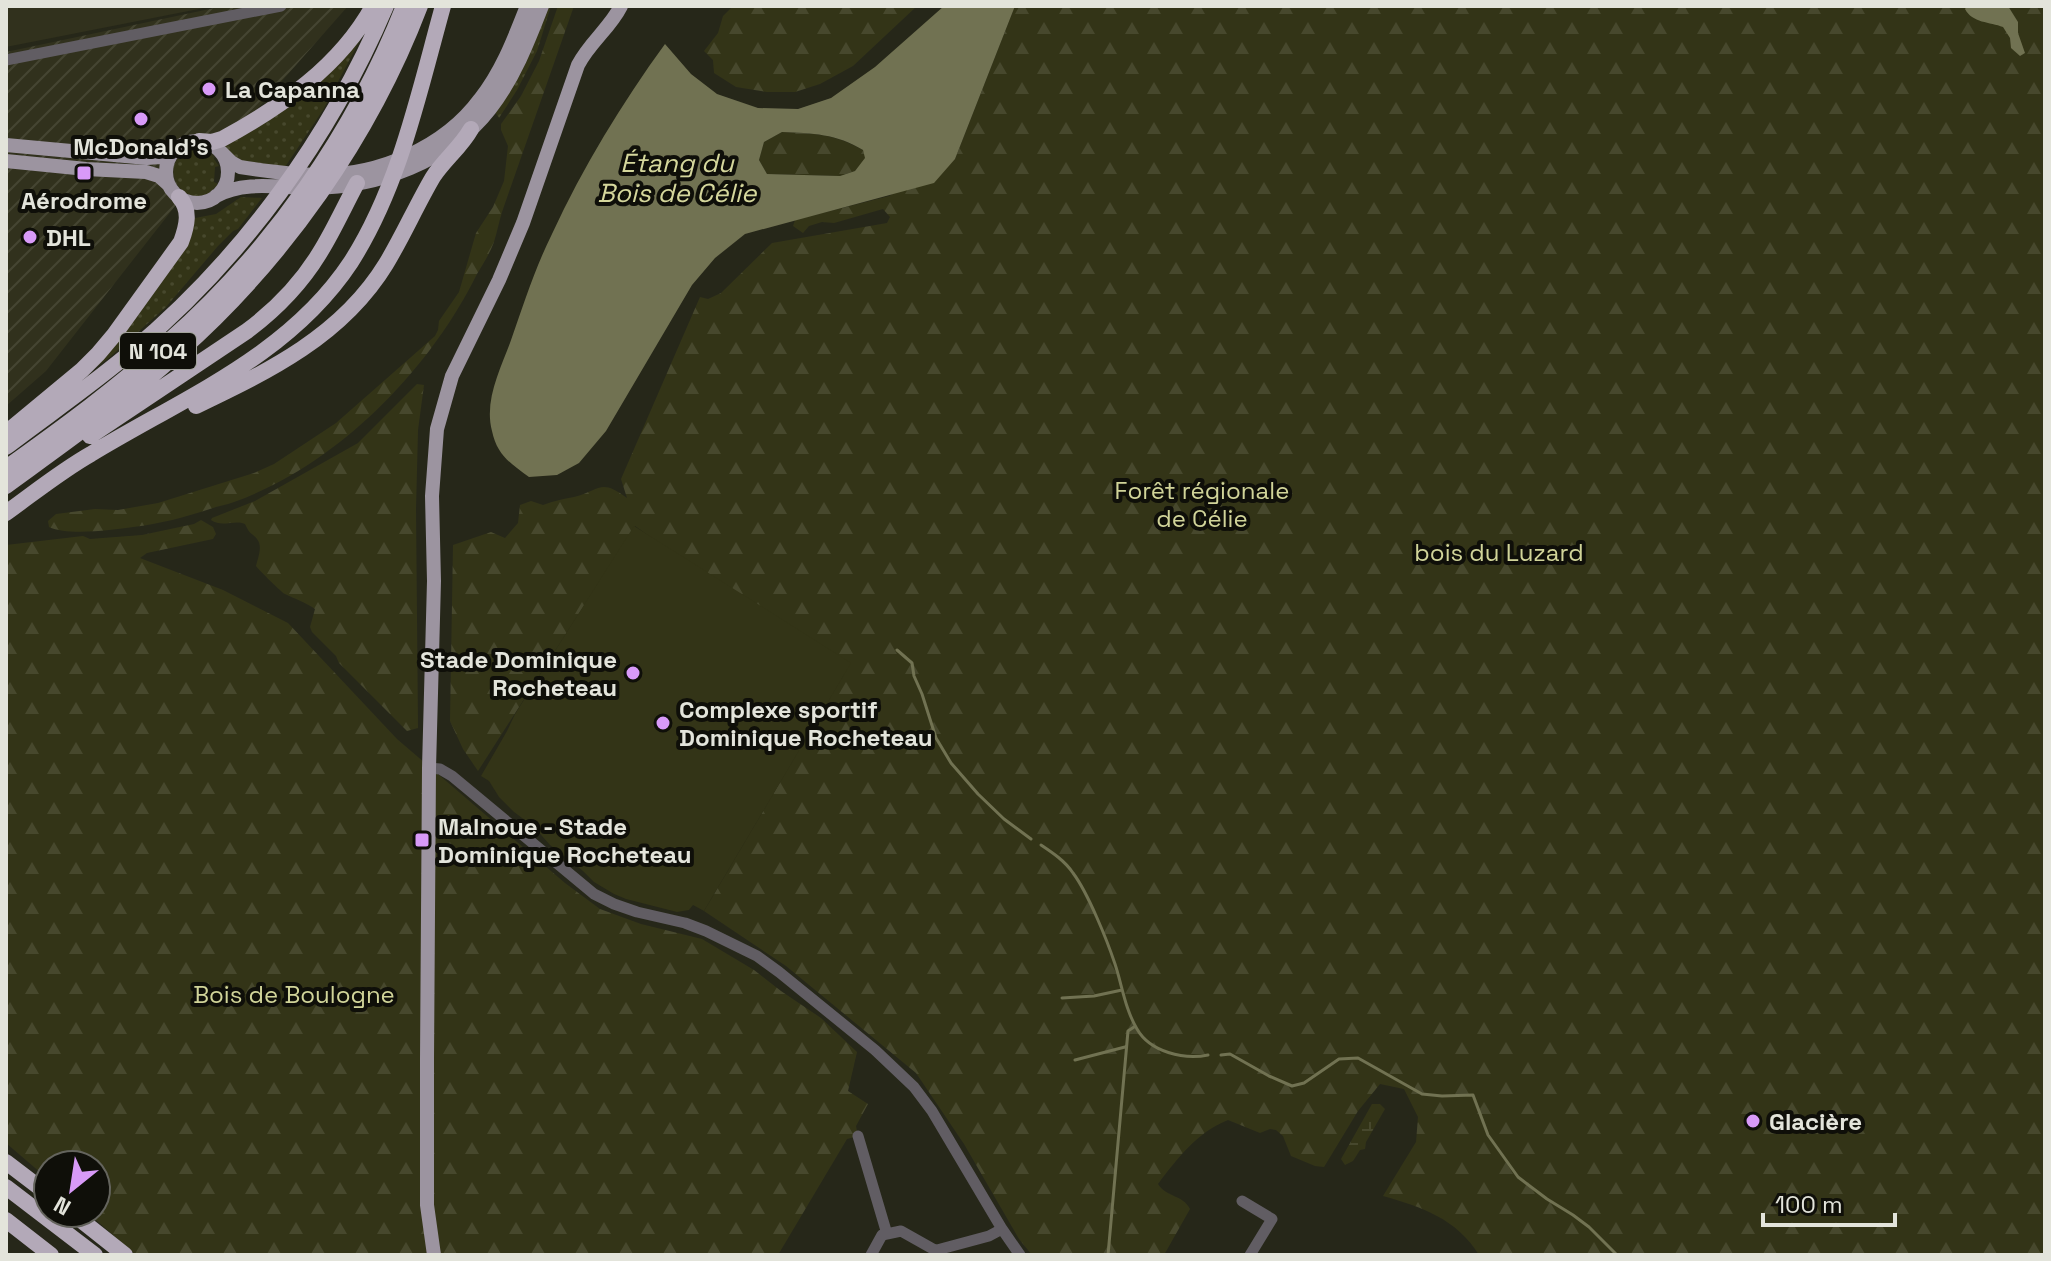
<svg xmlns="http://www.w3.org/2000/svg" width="2051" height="1261" viewBox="0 0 2051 1261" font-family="'Space Grotesk',sans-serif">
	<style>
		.built { fill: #31311d }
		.industrial { fill: url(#industrial-furrows) }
		.grass { fill: url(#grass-dots) }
		.forest { fill: url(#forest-firs) }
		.wetland { fill: url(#wetland-marsh) }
		.park { fill: #333417 }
		.water { fill: #717252; fill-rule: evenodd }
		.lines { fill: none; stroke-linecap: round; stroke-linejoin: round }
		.stream { stroke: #717252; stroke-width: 3 }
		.minor { stroke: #615d63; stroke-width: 11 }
		.major { stroke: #9c94a0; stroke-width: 14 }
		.highway { stroke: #b3a9b8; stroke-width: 16 }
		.poi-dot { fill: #d89af8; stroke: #0f0f09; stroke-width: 3 }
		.labels { text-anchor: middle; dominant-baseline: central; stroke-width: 8; stroke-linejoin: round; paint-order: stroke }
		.shield { fill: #0f0f09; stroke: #a3a49c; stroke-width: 2 }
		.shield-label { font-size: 22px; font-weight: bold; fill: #e3e4db }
		.poi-label { font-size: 24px; font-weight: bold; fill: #e3e4db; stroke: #0f0f09; text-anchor: start }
		.park-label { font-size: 24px; fill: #d1d499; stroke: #0f0f09 }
		.water-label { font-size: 26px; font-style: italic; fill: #d5d79c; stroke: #0f0f09 }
	</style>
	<defs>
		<pattern id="industrial-furrows" width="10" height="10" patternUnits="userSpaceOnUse" patternTransform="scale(2)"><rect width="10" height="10" fill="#31311d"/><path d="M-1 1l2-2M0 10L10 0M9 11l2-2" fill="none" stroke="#454532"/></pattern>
		<pattern id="grass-dots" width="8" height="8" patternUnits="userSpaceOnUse" patternTransform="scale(2)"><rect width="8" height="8" fill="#333417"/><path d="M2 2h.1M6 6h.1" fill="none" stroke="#47482d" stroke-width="1.8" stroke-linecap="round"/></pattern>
		<pattern id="forest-firs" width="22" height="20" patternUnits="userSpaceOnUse" patternTransform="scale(2)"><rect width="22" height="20" fill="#333417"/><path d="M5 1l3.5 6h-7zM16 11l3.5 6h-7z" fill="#47482d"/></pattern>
		<pattern id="wetland-marsh" width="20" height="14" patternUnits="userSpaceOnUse" patternTransform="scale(2)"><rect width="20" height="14" fill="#333417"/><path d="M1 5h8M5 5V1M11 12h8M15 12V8" fill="none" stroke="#47482d"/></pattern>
	</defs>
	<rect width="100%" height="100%" fill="#262719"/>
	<path class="built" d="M6 6H214L6 47Z"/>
	<path class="industrial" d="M224 6H348L201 173 46 371 6 406V52Z"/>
	<path class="grass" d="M546 6H551L537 51 517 90 499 118 495 112Z
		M360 40 323 110 285 167 239 161 223 146 345 53Z
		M198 149 209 152 219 166 215 167 214 182 218 184C187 224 148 156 198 149Z
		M241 197 262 198 238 229 233 231 218 246 166 307 110 357 75 383 190 219 216 214Z"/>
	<path class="forest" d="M558 6H574L502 212C499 222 497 232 494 242 490 253 483 264 477 274 429 371 337 465 234 502 226 505 218 506 210 509 185 517 160 524 133 527 112 530 68 536 49 527L48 521 56 514 95 509 118 510 158 503 254 473 274 464 336 423 435 336 438 330 439 321 459 292 476 233 493 207 504 181 508 146 501 130V124L521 96 539 61Z
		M733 6H917L853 66 820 84 795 92H767L736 87 714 73 713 60 704 51 718 33 723 16Z
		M1015 6H2045V1255H1479C1457 1219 1422 1207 1383 1196L1416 1142 1418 1117 1404 1089 1380 1084 1358 1111 1324 1167 1315 1166 1291 1156 1283 1136 1276 1130 1270 1129 1260 1133 1228 1120C1197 1132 1177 1159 1158 1184 1166 1197 1183 1195 1190 1209L1164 1255H1032L1019 1239 964 1144 916 1073 786 966 704 911 844 674 635 526 478 771 463 749 450 721 453 545 491 532 505 538 518 523 520 505 531 501 543 505C554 501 563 499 574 497 601 490 600 478 627 498L621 479 700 297 708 299 721 293 772 243 887 223 890 217 883 209 834 223 822 222 809 226 803 233 793 226 795 220 889 196 955 159Z
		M782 132C813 133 835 134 863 150L866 158 855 171 840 176 767 174 759 160 764 142Z
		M417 384 424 385 418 430 416 509 418 728 407 731 339 663 336 656 312 632 310 627 315 609C305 602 295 599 285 594 281 592 259 570 256 566 258 558 263 546 257 539 251 532 250 535 245 524 234 519 223 528 211 520L212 518 255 501 358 443Z
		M201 520 213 527 216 534 213 539 147 553 140 558 223 590 288 623 397 739 565 883 600 909 641 924 702 939 754 970 781 991 821 1018 857 1052 848 1091 868 1104 856 1126 858 1136 847 1139 778 1255H136L88 1213H96V1165H48V1179L6 1143V545L83 536 90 539 142 535 194 524Z"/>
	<path class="wetland" d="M1372 1104H1380L1385 1109 1366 1142 1365 1149 1360 1150 1353 1161 1345 1165 1341 1159Z"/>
	<path class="park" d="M634 526 851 663 704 911 693 905 689 910 677 912 626 899 614 894 594 882 583 871 550 845 534 827 514 812 499 797 489 781 481 776 507 731 515 714Z"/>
	<path class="water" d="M944 6H1015L955 159 934 183 745 234 715 258 692 285 606 431 579 463 557 475 529 477C510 463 497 455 492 431 484 401 500 370 510 343 523 306 535 268 552 234 583 167 622 103 665 44L691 74 717 94 758 108 798 109 831 98 875 67ZM782 132C812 133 837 134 863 150L865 158 855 171 840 176 767 174 759 160 764 142Z
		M1967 6H2008L2018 22V33L2025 53 2020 56 2011 48 2010 38 2003 27C1990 22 1972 23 1965 9Z"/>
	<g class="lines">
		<path class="stream" d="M897 650 912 663 914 676 922 694 936 738 951 763 978 794 1004 819 1031 839
			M1041 845C1053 853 1065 861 1073 873 1088 893 1107 940 1115 964 1122 985 1125 1009 1137 1029 1150 1052 1184 1060 1208 1055
			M1062 998 1094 996 1122 990
			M1221 1055 1230 1054 1269 1076 1292 1086 1304 1083 1339 1059 1358 1058 1422 1094 1442 1096 1473 1095 1488 1135 1518 1177 1547 1199 1573 1215 1589 1227 1617 1255
			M1075 1060 1125 1047
			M1108 1255 1128 1031 1134 1027"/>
		<path class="minor" d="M6 60 281 6
			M429 768 440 769 452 776 594 894 614 904 637 912 685 923 706 931 757 956 779 972 875 1050 914 1087 932 1111 1002 1229 1020 1255
			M858 1136 887 1234
			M1242 1201 1272 1219 1250 1255
			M871 1255 882 1235 901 1231 933 1249 937 1250 989 1236 1002 1229"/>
		<path class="major" d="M166 172a31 31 0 1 1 62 0a31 31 0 1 1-62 0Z
			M6 145 147 158 160 157 175 150
			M221 152 231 162 240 167C265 171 293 175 319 175 379 175 444 148 480 99 502 71 514 39 527 6
			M6 161 86 169 146 172 159 176 169 185
			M216 196C245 180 280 188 312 188 378 187 449 162 490 109 514 78 528 42 542 6
			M434 1255 427 1205V1059L429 768 434 581 432 496 437 429 452 376 499 280 523 223 578 65C590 42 610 28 621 6"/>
		<path class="highway" d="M199 141 212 142 222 139C281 107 340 66 373 6
			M196 406C269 371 342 336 386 264 403 236 416 206 433 177 444 160 461 147 471 129
			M6 433 82 370 98 354 114 335 181 242C187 226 191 210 179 197
			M90 436 247 331C275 310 300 285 319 254 333 232 344 207 357 183
			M6 447C48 415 92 385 132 351 242 259 330 138 386 6
			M6 468C62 428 118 387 169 341 271 251 354 133 404 6
			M6 486C65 443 125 401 179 352 284 259 370 137 420 6
			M6 513C34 493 61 471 91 454 183 398 289 356 351 262 400 185 419 92 443 6
			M6 1162 48 1194
			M6 1187 95 1255
			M72 1213 125 1255
			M6 1220 51 1255"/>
	</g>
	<g class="poi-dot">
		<circle cx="209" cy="89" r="8"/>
		<circle cx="141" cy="119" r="8"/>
		<rect x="76" y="165" width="16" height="16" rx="4"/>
		<circle cx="30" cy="237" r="8"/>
		<circle cx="633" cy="673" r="8"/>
		<circle cx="663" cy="723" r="8"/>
		<rect x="414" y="832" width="16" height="16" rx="4"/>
		<circle cx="1753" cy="1121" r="8"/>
	</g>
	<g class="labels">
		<rect class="shield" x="120" y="333" width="76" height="36" rx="6"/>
		<g class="shield-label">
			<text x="158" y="351">N 104</text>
		</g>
		<g class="poi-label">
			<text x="225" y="89">La Capanna</text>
			<text x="141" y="146" text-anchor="middle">McDonald's</text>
			<text x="84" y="200" text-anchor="middle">Aérodrome</text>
			<text x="46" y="237">DHL</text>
			<text x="617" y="659" text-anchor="end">Stade Dominique<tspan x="617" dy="28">Rocheteau</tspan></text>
			<text x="679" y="709">Complexe sportif<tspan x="679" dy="28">Dominique Rocheteau</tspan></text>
			<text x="438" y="826">Malnoue - Stade<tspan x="438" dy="28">Dominique Rocheteau</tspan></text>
			<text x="1769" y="1121">Glacière</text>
		</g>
		<g class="park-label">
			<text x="1202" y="490">Forêt régionale<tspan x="1202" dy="28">de Célie</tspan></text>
			<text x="1499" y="552">bois du Luzard</text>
			<text x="294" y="994">Bois de Boulogne</text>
		</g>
		<g class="water-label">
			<text x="677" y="163">Étang du<tspan x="677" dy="30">Bois de Célie</tspan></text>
		</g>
	</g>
	<rect width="2051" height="1261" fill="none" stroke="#e3e4db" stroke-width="16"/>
	<g transform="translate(72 1189) rotate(210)"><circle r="38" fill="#0f0f09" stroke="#64645d" stroke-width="2"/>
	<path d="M0-6L14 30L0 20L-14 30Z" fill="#d89af8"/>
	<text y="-12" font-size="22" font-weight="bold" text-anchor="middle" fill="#e3e4db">N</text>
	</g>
	<path d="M1763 1213v12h132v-12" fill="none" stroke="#e3e4db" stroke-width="4"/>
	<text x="1775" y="1213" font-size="24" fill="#e3e4db" stroke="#0f0f09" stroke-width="6" paint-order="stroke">100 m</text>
</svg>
